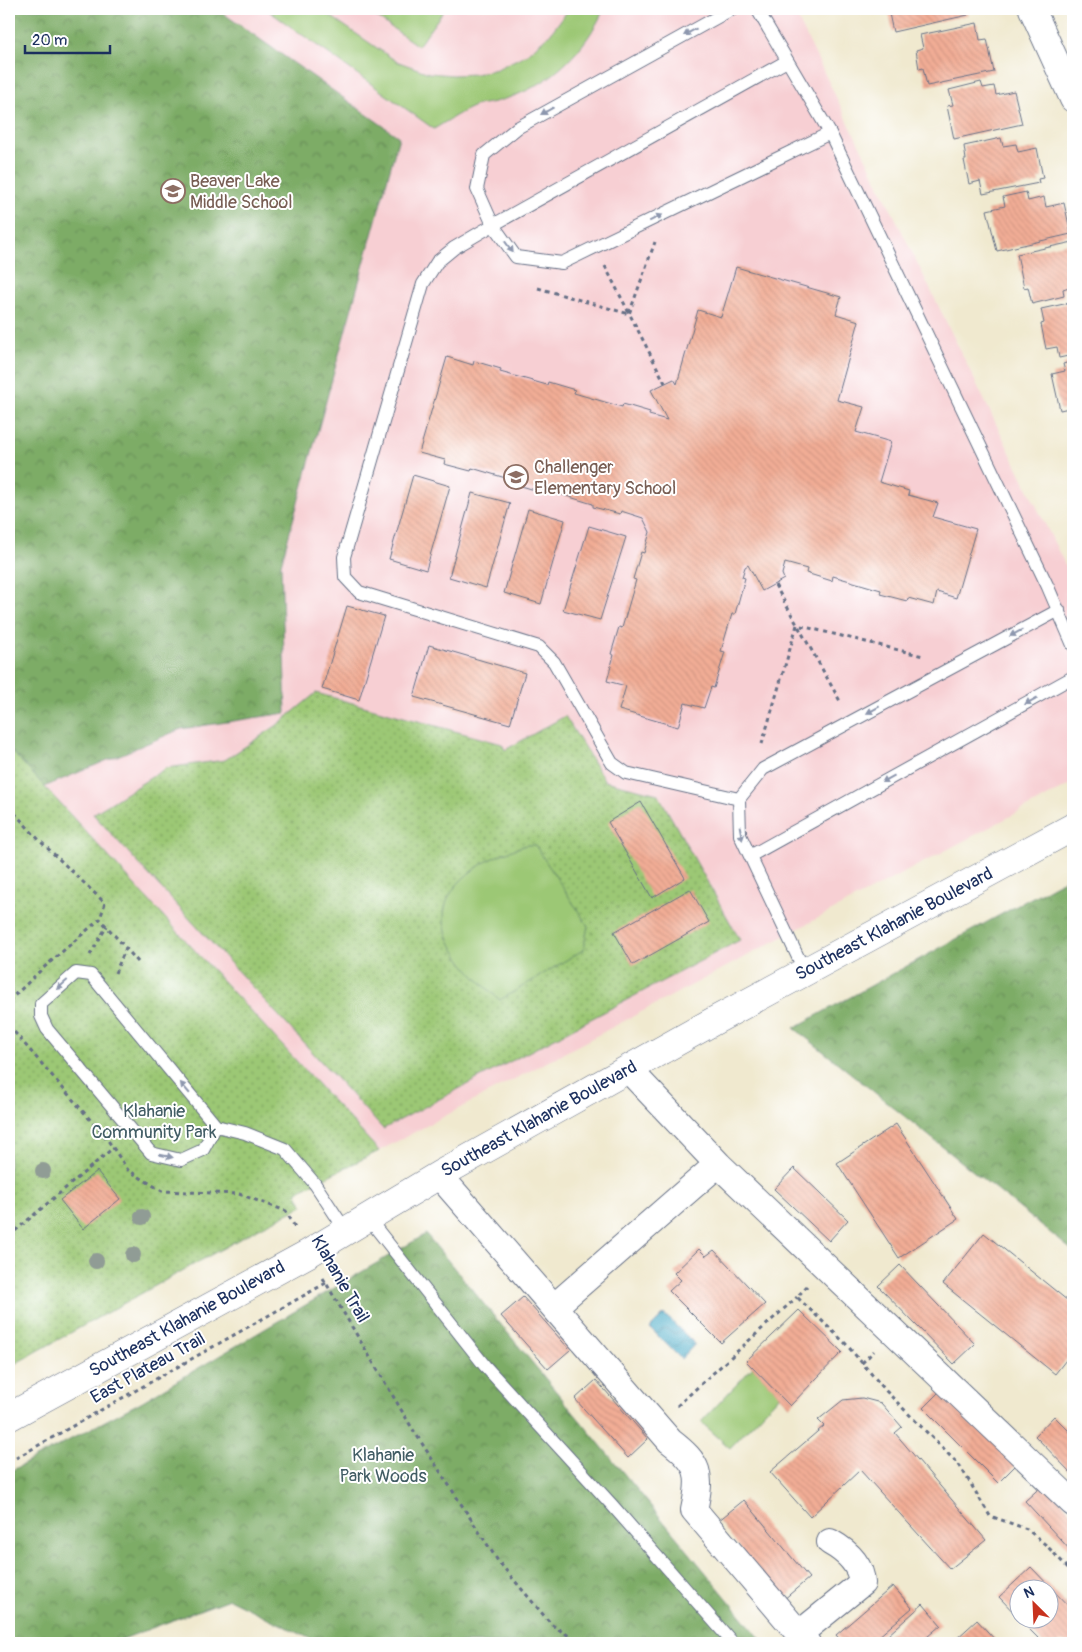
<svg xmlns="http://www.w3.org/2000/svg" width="1082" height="1652" viewBox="0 0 1082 1652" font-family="Pangolin,sans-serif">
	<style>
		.built { fill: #f7cfd3 }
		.forest { fill: url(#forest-crowns); stroke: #4c6e62 }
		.park { fill: url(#park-dots); stroke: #5c7c6a }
		.pitch { fill: #9cc875; stroke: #5c7c6a }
		.water { fill: url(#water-waves); stroke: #316c92 }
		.building { fill: url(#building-back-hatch) }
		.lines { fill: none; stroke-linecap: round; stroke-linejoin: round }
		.service-casing { stroke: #667086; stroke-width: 14 }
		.minor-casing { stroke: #667086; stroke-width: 28 }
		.tertiary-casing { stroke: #667086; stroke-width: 29 }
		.path { stroke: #667086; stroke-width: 3; stroke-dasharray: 4 4; stroke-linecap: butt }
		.service { stroke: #fff; stroke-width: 12 }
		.minor { stroke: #fff; stroke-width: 26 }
		.tertiary { stroke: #fff; stroke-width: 28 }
		.tree { fill: #909c95 }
		.oneway { fill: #8d97ae }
		.labels { text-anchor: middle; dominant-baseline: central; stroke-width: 4; stroke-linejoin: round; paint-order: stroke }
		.education-label { font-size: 18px; fill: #785e54; stroke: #fff; text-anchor: start }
		.street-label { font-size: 18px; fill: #1b2f5e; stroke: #fff }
		.park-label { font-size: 18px; fill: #425d65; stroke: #fff }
	</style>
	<defs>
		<pattern id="forest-crowns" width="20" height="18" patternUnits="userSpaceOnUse" patternTransform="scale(1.25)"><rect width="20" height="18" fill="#7dac66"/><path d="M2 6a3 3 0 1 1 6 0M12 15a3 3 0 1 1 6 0" fill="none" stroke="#668c57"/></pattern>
		<pattern id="park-dots" width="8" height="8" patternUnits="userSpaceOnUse" patternTransform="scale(1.25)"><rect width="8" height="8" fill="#9cc875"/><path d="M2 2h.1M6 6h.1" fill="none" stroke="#7ea363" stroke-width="1.8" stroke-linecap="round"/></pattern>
		<pattern id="water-waves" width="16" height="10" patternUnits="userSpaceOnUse" patternTransform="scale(1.25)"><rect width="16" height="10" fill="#47aac6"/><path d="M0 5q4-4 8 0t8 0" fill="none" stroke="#3a8ba4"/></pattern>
		<pattern id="building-back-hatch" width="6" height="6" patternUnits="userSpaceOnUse" patternTransform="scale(1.25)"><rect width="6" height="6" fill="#f2ad95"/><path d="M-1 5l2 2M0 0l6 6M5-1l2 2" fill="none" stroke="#cf9583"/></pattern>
	</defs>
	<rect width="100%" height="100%" fill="#fff"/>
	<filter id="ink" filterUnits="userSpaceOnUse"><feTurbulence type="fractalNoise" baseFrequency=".02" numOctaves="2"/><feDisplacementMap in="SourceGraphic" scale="10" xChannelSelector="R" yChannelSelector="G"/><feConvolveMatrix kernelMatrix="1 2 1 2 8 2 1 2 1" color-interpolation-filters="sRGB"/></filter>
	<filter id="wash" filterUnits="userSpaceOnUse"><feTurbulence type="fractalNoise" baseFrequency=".0096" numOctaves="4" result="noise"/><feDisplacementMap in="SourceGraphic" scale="20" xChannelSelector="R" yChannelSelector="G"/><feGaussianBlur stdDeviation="1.12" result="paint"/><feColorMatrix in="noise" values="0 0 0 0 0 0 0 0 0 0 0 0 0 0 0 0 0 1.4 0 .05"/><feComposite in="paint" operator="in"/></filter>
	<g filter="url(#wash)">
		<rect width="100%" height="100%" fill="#f0e9cf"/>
		<path class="built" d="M9 9H793L1073 581V783L379 1151 9 748Z"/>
		<path class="forest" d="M9 9H217L399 137 281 564 286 713 181 729 44 787 9 748Z
			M1073 875V1251L794 1028Z
			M426 1234 764 1643H319L229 1599 112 1643H9V1472L141 1402Z"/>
		<path class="park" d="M316 693 502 744 505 750 565 716 605 781 658 794 740 940 383 1129 93 814 166 768 225 760 276 726Z
			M9 748 379 1151 296 1192 303 1206 263 1226 9 1367Z"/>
		<path class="pitch" d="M266 9H320L396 61 429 73 453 75 476 74 497 69 527 54 550 34 569 9H604C586 49 554 82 511 97 504 99 497 102 489 103 486 104 481 104 478 105 465 109 446 122 434 129Z
			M365 9H445L418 46Z
			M526 845H535L588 926 583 950 500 1000C445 953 411 901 493 858 503 853 515 849 526 845Z
			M754 1366 782 1393 730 1448 701 1422Z"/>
		<path class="water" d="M664 1314 695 1344 681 1359 650 1328Z"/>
		<g id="blocks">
			<path class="building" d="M888 9H966L968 15 893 32Z
				M977 23 980 40 987 39 994 72 927 86 923 68 919 69 916 50 923 48 920 35Z
				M981 82 983 88 994 86 996 95 1014 91 1022 124 954 139 947 106 953 105 949 90Z
				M1001 138 1003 146 1016 144 1018 152 1037 148 1043 178 1038 179 1039 183 983 194 980 181 969 184 964 160H966L964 146Z
				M1026 192 1028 201 1044 197 1046 207 1064 203 1071 234 997 251 987 210 1005 206 1003 197Z
				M1073 242V275L1070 276 1072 286 1063 289 1064 296 1032 304 1028 287 1024 288 1017 254Z
				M736 267 841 297 836 314 859 321 837 400 864 407 856 432 891 442 879 482 909 491 908 495 938 503 933 517 976 529 956 598 937 592 934 605 908 598 907 601 880 594 881 590 833 576 832 581 806 573 807 569 785 563 782 574 784 579 762 591 748 565 745 567 742 577 745 578 735 614H732L721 651 725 652 714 688 711 687 704 708 685 703 678 727 619 710 626 686 607 681 614 655 611 654 619 627 622 628 636 580 633 579 641 552 644 553 650 532 643 518 621 511 620 514 593 507V504L546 490 545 493 518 485 519 482 472 468 471 471 444 464 445 460 419 453 447 357 473 365 474 361 501 369 500 372 547 385 548 382 575 390 574 393 622 407 623 404 650 412 649 415 667 420 651 390 674 379 677 384 698 310 721 317Z
				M1073 302V355L1059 358 1057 347 1046 349 1041 324 1044 323 1041 309Z
				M1073 361V422L1069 408 1060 410 1052 374 1065 371 1063 364Z
				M413 475 450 486 426 570 389 559Z
				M472 493 510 503 486 588 449 577Z
				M528 509 565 520 541 604 504 593Z
				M589 526 626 537 600 620 563 610Z
				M347 606 384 616 359 700 322 689Z
				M429 645 525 673 510 724 414 697Z
				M641 802 685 878 652 898 608 822Z
				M690 889 709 922 633 965 614 932Z
				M896 1124 958 1219 899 1258 837 1163Z
				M794 1168 848 1220 829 1241 774 1189Z
				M97 1171 120 1199 83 1229 60 1200Z
				M984 1233 1073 1305V1351L1055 1374 943 1284Z
				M699 1249 706 1256 714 1250 765 1304 721 1343 669 1291 681 1280 674 1273Z
				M900 1265 975 1344 954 1364 878 1286Z
				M523 1297 570 1350 548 1369 501 1316Z
				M799 1310 842 1352 790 1406 746 1361Z
				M596 1380 648 1439 628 1458 575 1399Z
				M943 1388 1018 1463 998 1483 923 1408Z
				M862 1398 881 1403 902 1427 895 1433 986 1540 950 1569 860 1470 810 1517 770 1472 824 1426 818 1420 843 1400Z
				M1054 1416 1073 1435V1475L1035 1436Z
				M1045 1483 1073 1514V1553L1025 1501Z
				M744 1500 809 1578 783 1600 718 1521Z
				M1031 1567 1073 1611V1643H1043L1020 1620H1050V1590H1020V1619L999 1597Z
				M893 1586 912 1608 871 1643H843L836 1635Z
				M923 1604 941 1625 920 1643H879Z
				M977 1620 998 1643H960L956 1639Z"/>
		</g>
	</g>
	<g filter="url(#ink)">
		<use href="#blocks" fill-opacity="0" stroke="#667086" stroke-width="1"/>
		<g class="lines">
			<defs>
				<path id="service" d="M732 9 517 128 484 155 477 189 493 225 516 257 562 263 830 133 757 9
					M830 133 1048 587 1073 645
					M739 799 626 773 612 763 554 662 539 647 359 592 345 577 344 557 423 284 437 262 454 248 493 225 787 61
					M750 856 1073 677
					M805 972 740 835 739 799 763 769 1059 610
					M216 1126 203 1150 181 1160 151 1153 47 1029 41 1016V1004L76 973 91 975 216 1126 245 1133 285 1149 315 1184 346 1231
					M368 1218 485 1366 612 1505 733 1643"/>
				<path id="minor" d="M1032 9 1073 99
					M628 1069 718 1164
					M439 1175 670 1441C700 1464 702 1474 694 1510L807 1643
					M554 1307 718 1164 1073 1503
					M799 1634 862 1583C861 1564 846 1551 830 1542"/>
				<path id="tertiary" d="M9 1417 309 1253 439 1175 712 1022 1073 827"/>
			</defs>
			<use href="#service" class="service-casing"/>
			<use href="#minor" class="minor-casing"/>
			<use href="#tertiary" class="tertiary-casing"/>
			<path class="path" d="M605 266 665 383
				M538 288 629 314 655 242
				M775 585 840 701
				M762 744 797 625 923 656
				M9 807 40 841 105 903 100 919
				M90 955 107 926
				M115 973 126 948
				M9 987 16 994
				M9 1001 41 970 100 919 138 962
				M9 1026 107 1139 128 1170 162 1191 239 1194 286 1211 296 1229
				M9 1236 113 1148
				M323 1278 412 1428 498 1561 552 1625 580 1643
				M807 1286 797 1297 845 1343 886 1391 960 1466 990 1516 1027 1529 1046 1545 1073 1573
				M862 1363 874 1351
				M677 1406 797 1297
				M9 1462 326 1283"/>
			<use href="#service" class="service"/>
			<use href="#minor" class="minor"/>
			<use href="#tertiary" class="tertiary"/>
		</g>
		<g class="tree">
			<circle cx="43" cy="1171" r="8"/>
			<circle cx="142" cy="1217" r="8"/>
			<circle cx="133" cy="1255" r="8"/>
			<circle cx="96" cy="1261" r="8"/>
		</g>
		<defs><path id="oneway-solid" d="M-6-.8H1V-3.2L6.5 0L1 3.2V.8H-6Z" transform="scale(1.25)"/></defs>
		<g class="oneway">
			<use href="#oneway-solid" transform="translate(690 32) rotate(151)"/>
			<use href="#oneway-solid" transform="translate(547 111) rotate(151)"/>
			<use href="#oneway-solid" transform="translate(656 218) rotate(-26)"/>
			<use href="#oneway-solid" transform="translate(509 247) rotate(54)"/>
			<use href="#oneway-solid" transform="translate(1016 633) rotate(152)"/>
			<use href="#oneway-solid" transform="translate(1031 701) rotate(151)"/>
			<use href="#oneway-solid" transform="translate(873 710) rotate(152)"/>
			<use href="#oneway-solid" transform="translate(888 779) rotate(151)"/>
			<use href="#oneway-solid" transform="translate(741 833) rotate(79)"/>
			<use href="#oneway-solid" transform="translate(62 985) rotate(139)"/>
			<use href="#oneway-solid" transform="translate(185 1088) rotate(-130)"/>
			<use href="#oneway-solid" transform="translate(166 1156) rotate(12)"/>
		</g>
	</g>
	<defs>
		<symbol id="school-ring" viewBox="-11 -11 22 22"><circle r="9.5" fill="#fff" stroke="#8d6e63" stroke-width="1.5"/><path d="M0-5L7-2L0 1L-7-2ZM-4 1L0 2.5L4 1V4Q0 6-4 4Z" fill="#8d6e63"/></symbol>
	</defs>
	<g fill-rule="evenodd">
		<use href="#school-ring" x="159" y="177" width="28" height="28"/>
		<use href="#school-ring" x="502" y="463" width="28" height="28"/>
	</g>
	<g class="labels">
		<g class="education-label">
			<text x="190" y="181">Beaver Lake<tspan x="190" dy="21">Middle School</tspan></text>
			<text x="534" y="467">Challenger<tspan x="534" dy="21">Elementary School</tspan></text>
		</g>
		<g class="street-label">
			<text transform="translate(894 924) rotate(-28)">Southeast Klahanie Boulevard</text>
			<text transform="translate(539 1119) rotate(-29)">Southeast Klahanie Boulevard</text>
			<text transform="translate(340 1279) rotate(60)">Klahanie Trail</text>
			<text transform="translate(187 1319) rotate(-29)">Southeast Klahanie Boulevard</text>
			<text transform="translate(148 1368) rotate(-29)">East Plateau Trail</text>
		</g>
		<g class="park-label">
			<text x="154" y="1111">Klahanie<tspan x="154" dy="21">Community Park</tspan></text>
			<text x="383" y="1455">Klahanie<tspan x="383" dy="21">Park Woods</tspan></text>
		</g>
	</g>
	<rect width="1082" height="1652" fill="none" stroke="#fff" stroke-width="30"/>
	<g transform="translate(1034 1604) rotate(336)"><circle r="24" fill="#ffffff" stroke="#a4acbf"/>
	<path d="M0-4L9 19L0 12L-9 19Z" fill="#c8321e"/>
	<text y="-8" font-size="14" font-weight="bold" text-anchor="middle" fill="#1b2f5e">N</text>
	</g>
	<path d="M25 45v8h85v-8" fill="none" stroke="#1b2f5e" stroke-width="2.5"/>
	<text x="32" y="45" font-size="15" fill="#1b2f5e" stroke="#ffffff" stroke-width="4" paint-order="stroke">20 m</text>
</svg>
